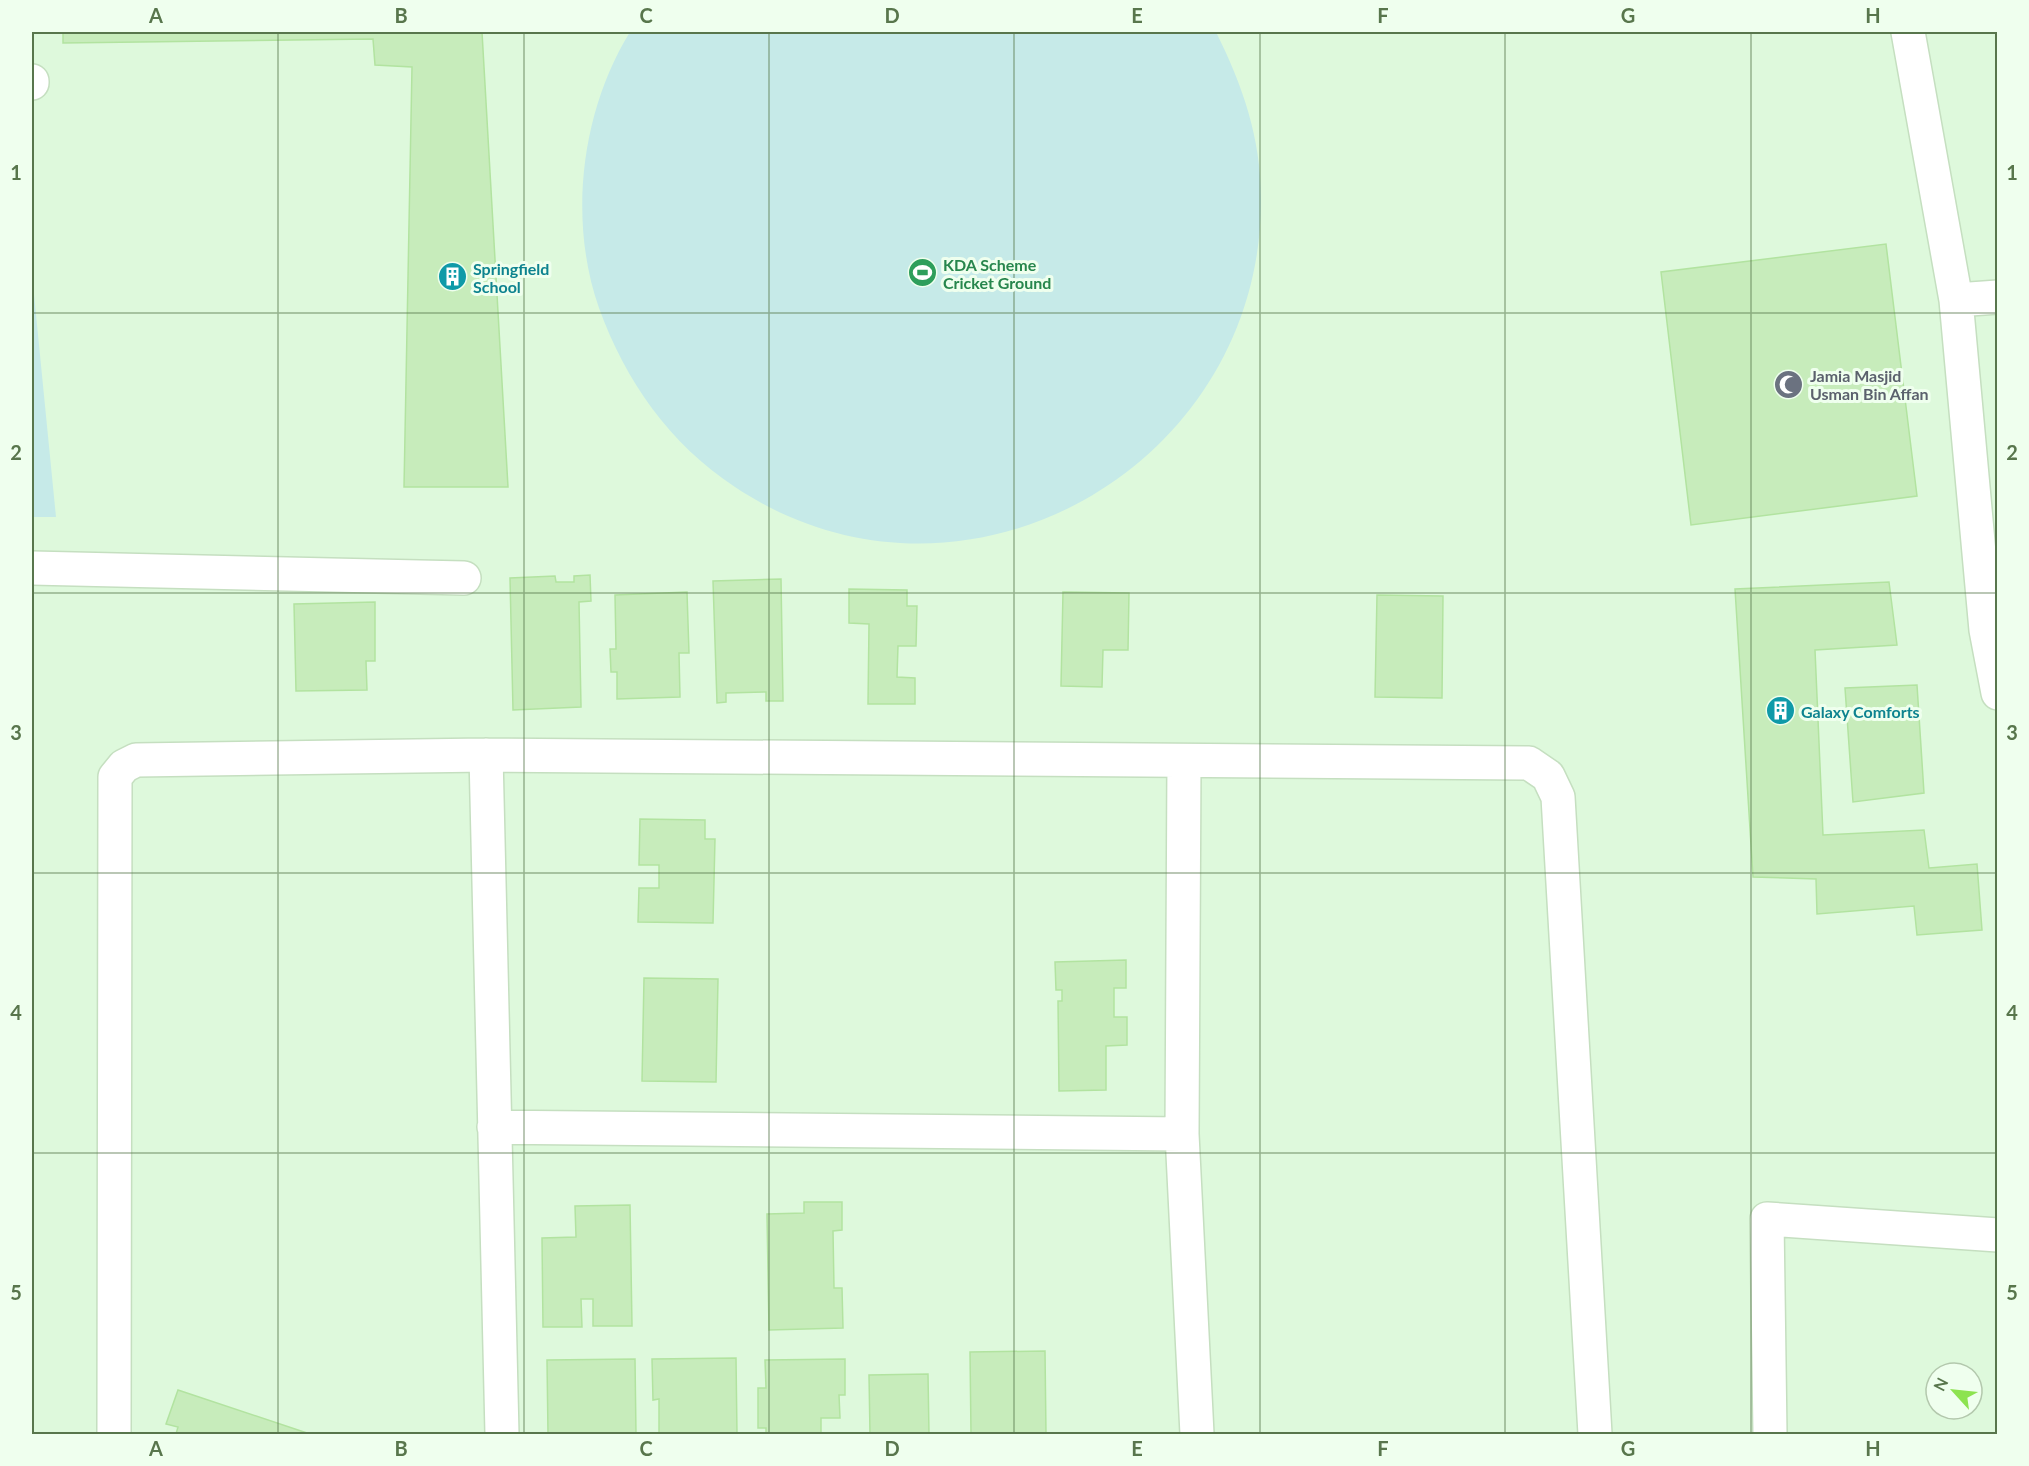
<svg xmlns="http://www.w3.org/2000/svg" width="2029" height="1466" viewBox="0 0 2029 1466" font-family="Lato,sans-serif">
	<style>
		.residential { fill: #def9dc; fill-rule: evenodd }
		.park { fill: #c6eae8 }
		.building { fill: #c7ecbb; stroke: #b2e3a0; stroke-width: 1.5 }
		.lines { fill: none; stroke-linecap: round; stroke-linejoin: round }
		.street-casing { stroke: #c5dfc0; stroke-width: 36 }
		.street { stroke: #fff; stroke-width: 33 }
		.grid { fill: none; stroke: #58764c; stroke-width: 1.5; stroke-opacity: 0.55 }
		.labels { text-anchor: middle; dominant-baseline: central; stroke-width: 6; stroke-linejoin: round; paint-order: stroke }
		.leisure-label { font-size: 16px; font-weight: bold; fill: #27864d; stroke: #efffee; text-anchor: start }
		.culture-label { font-size: 16px; font-weight: bold; fill: #0d838f; stroke: #efffee; text-anchor: start }
		.worship-label { font-size: 16px; font-weight: bold; fill: #5b616d; stroke: #efffee; text-anchor: start }
		.neatline { fill: none; stroke: #58764c; stroke-width: 2 }
		.grid-label { font-size: 20px; text-anchor: middle; font-weight: bold; fill: #58764c }
	</style>
	<rect width="100%" height="100%" fill="#e8fce8"/>
	<path class="residential" d="M32 32H1997V1434H32ZM1936 1373H1972V1409H1936Z"/>
	<path class="park" d="M630 32H1216C1243 86 1262 141 1261 203 1259 470 960 637 735 487 669 443 626 382 599 308 568 220 581 111 630 32Z
		M32 274 56 517H32Z"/>
	<path class="building" d="M63 32H482L508 487H404L412 67 375 65 373 39 63 43Z
		M1886 244 1917 496 1691 525 1661 272Z
		M590 575 591 601 579 602 581 707 513 710 510 578 555 576 556 582H574V576Z
		M781 579 783 701H766V692L726 693V702L717 703 713 581Z
		M1889 582 1897 645 1815 650 1823 835 1924 830 1929 868 1977 864 1982 930 1917 935 1914 906 1817 914 1816 879 1753 877 1735 589Z
		M849 589 907 590V606H917L916 646H898L897 677 915 678V704H868L869 624 849 623Z
		M687 592 689 653H679L680 697 617 699V672H611L610 649H616L615 595Z
		M1063 592 1129 593 1128 650H1103L1102 687 1061 686Z
		M1377 595 1443 596 1442 698 1375 697Z
		M375 602V661H366L367 690 296 691 294 604Z
		M1917 685 1924 793 1853 802 1845 688Z
		M640 819 705 820V839H715L713 923 638 922 639 888H659V865H639Z
		M1126 960V988H1114V1017H1127V1045L1106 1046V1090L1059 1091 1058 1001H1062V990H1056L1055 962Z
		M644 978 718 979 716 1082 642 1081Z
		M804 1202H842V1230L833 1231 834 1288H842L843 1328 769 1330 767 1214 804 1213Z
		M630 1205 632 1326H593V1299H581L582 1327H543L542 1238 576 1237 575 1206Z
		M1045 1351 1046 1434H971L970 1352Z
		M736 1358 737 1434H659V1399L653 1400 652 1359Z
		M635 1359 636 1434H548L547 1360Z
		M845 1359V1395H839L840 1418H821V1434H766V1428H758V1388H766L765 1360Z
		M928 1374 929 1434H870L869 1375Z
		M178 1390 310 1434H176L178 1427 166 1424Z"/>
	<g class="lines">
		<defs>
			<path id="street" d="M1908 32 1956 300 1986 630 1998 693
				M32 81V83
				M1956 300 1998 297
				M32 568 464 578
				M486 755 502 1434
				M1184 761 1182 1134 1197 1434
				M494 1127 1182 1134
				M114 1434 115 777 124 766 136 760 486 755 1529 763 1548 776 1558 797 1595 1434
				M1770 1434 1767 1219 1998 1235"/>
		</defs>
		<use href="#street" class="street-casing"/>
		<use href="#street" class="street"/>
	</g>
	<path class="grid" d="M278 32V1434M524 32V1434M769 32V1434M1014 32V1434M1260 32V1434M1505 32V1434M1751 32V1434M32 313H1998M32 593H1998M32 873H1998M32 1153H1998"/>
	<defs>
		<symbol id="stadium-disc" viewBox="-11 -11 22 22"><circle r="9.5" fill="#2e9e5b" stroke="#efffee"/><path d="M0-5a6.5 5 0 1 0 0 10a6.5 5 0 1 0 0-10ZM-3.5-1.8h7v3.6h-7Z" fill="#fff"/></symbol>
		<symbol id="building-disc" viewBox="-11 -11 22 22"><circle r="9.5" fill="#0f9aa8" stroke="#efffee"/><path d="M-4-6H4V6H1V3H-1V6H-4ZM-2.5-4.3h1.7v1.8h-1.7ZM.8-4.3h1.7v1.8H.8ZM-2.5-1h1.7V.8h-1.7ZM.8-1h1.7V.8H.8Z" fill="#fff"/></symbol>
		<symbol id="mosque-disc" viewBox="-11 -11 22 22"><circle r="9.5" fill="#6b7280" stroke="#efffee"/><path d="M3.5-4.9A6 6 0 1 0 3.5 4.9A5 5 0 1 1 3.5-4.9Z" fill="#fff"/></symbol>
	</defs>
	<g fill-rule="evenodd">
		<use href="#stadium-disc" x="906" y="256" width="33" height="33"/>
		<use href="#building-disc" x="436" y="260" width="33" height="33"/>
		<use href="#mosque-disc" x="1772" y="368" width="33" height="33"/>
		<use href="#building-disc" x="1764" y="694" width="33" height="33"/>
	</g>
	<g class="labels">
		<g class="leisure-label">
			<text x="943" y="264">KDA Scheme<tspan x="943" dy="18">Cricket Ground</tspan></text>
		</g>
		<g class="culture-label">
			<text x="473" y="268">Springfield<tspan x="473" dy="18">School</tspan></text>
			<text x="1801" y="711">Galaxy Comforts</text>
		</g>
		<g class="worship-label">
			<text x="1810" y="375">Jamia Masjid<tspan x="1810" dy="18">Usman Bin Affan</tspan></text>
		</g>
	</g>
	<rect width="2029" height="1466" fill="none" stroke="#efffee" stroke-width="66"/>
	<g transform="translate(1954 1391) rotate(297)"><circle r="28" fill="#efffee" stroke="#b3c8ad" stroke-width="1.5"/>
	<path d="M0-4.5L10 22L0 15L-10 22Z" fill="#8de350"/>
	<text y="-9" font-size="16" font-weight="bold" text-anchor="middle" fill="#58764c">N</text>
	</g>
	<rect x="33" y="33" width="1963" height="1400" class="neatline"/>
	<g class="grid-label">
		<text x="156" y="23">A</text>
		<text x="401" y="23">B</text>
		<text x="646" y="23">C</text>
		<text x="892" y="23">D</text>
		<text x="1137" y="23">E</text>
		<text x="1383" y="23">F</text>
		<text x="1628" y="23">G</text>
		<text x="1873" y="23">H</text>
		<text x="16" y="180">1</text>
		<text x="2012" y="180">1</text>
		<text x="16" y="460">2</text>
		<text x="2012" y="460">2</text>
		<text x="16" y="740">3</text>
		<text x="2012" y="740">3</text>
		<text x="16" y="1020">4</text>
		<text x="2012" y="1020">4</text>
		<text x="16" y="1300">5</text>
		<text x="2012" y="1300">5</text>
		<text x="156" y="1456">A</text>
		<text x="401" y="1456">B</text>
		<text x="646" y="1456">C</text>
		<text x="892" y="1456">D</text>
		<text x="1137" y="1456">E</text>
		<text x="1383" y="1456">F</text>
		<text x="1628" y="1456">G</text>
		<text x="1873" y="1456">H</text>
	</g>
</svg>
